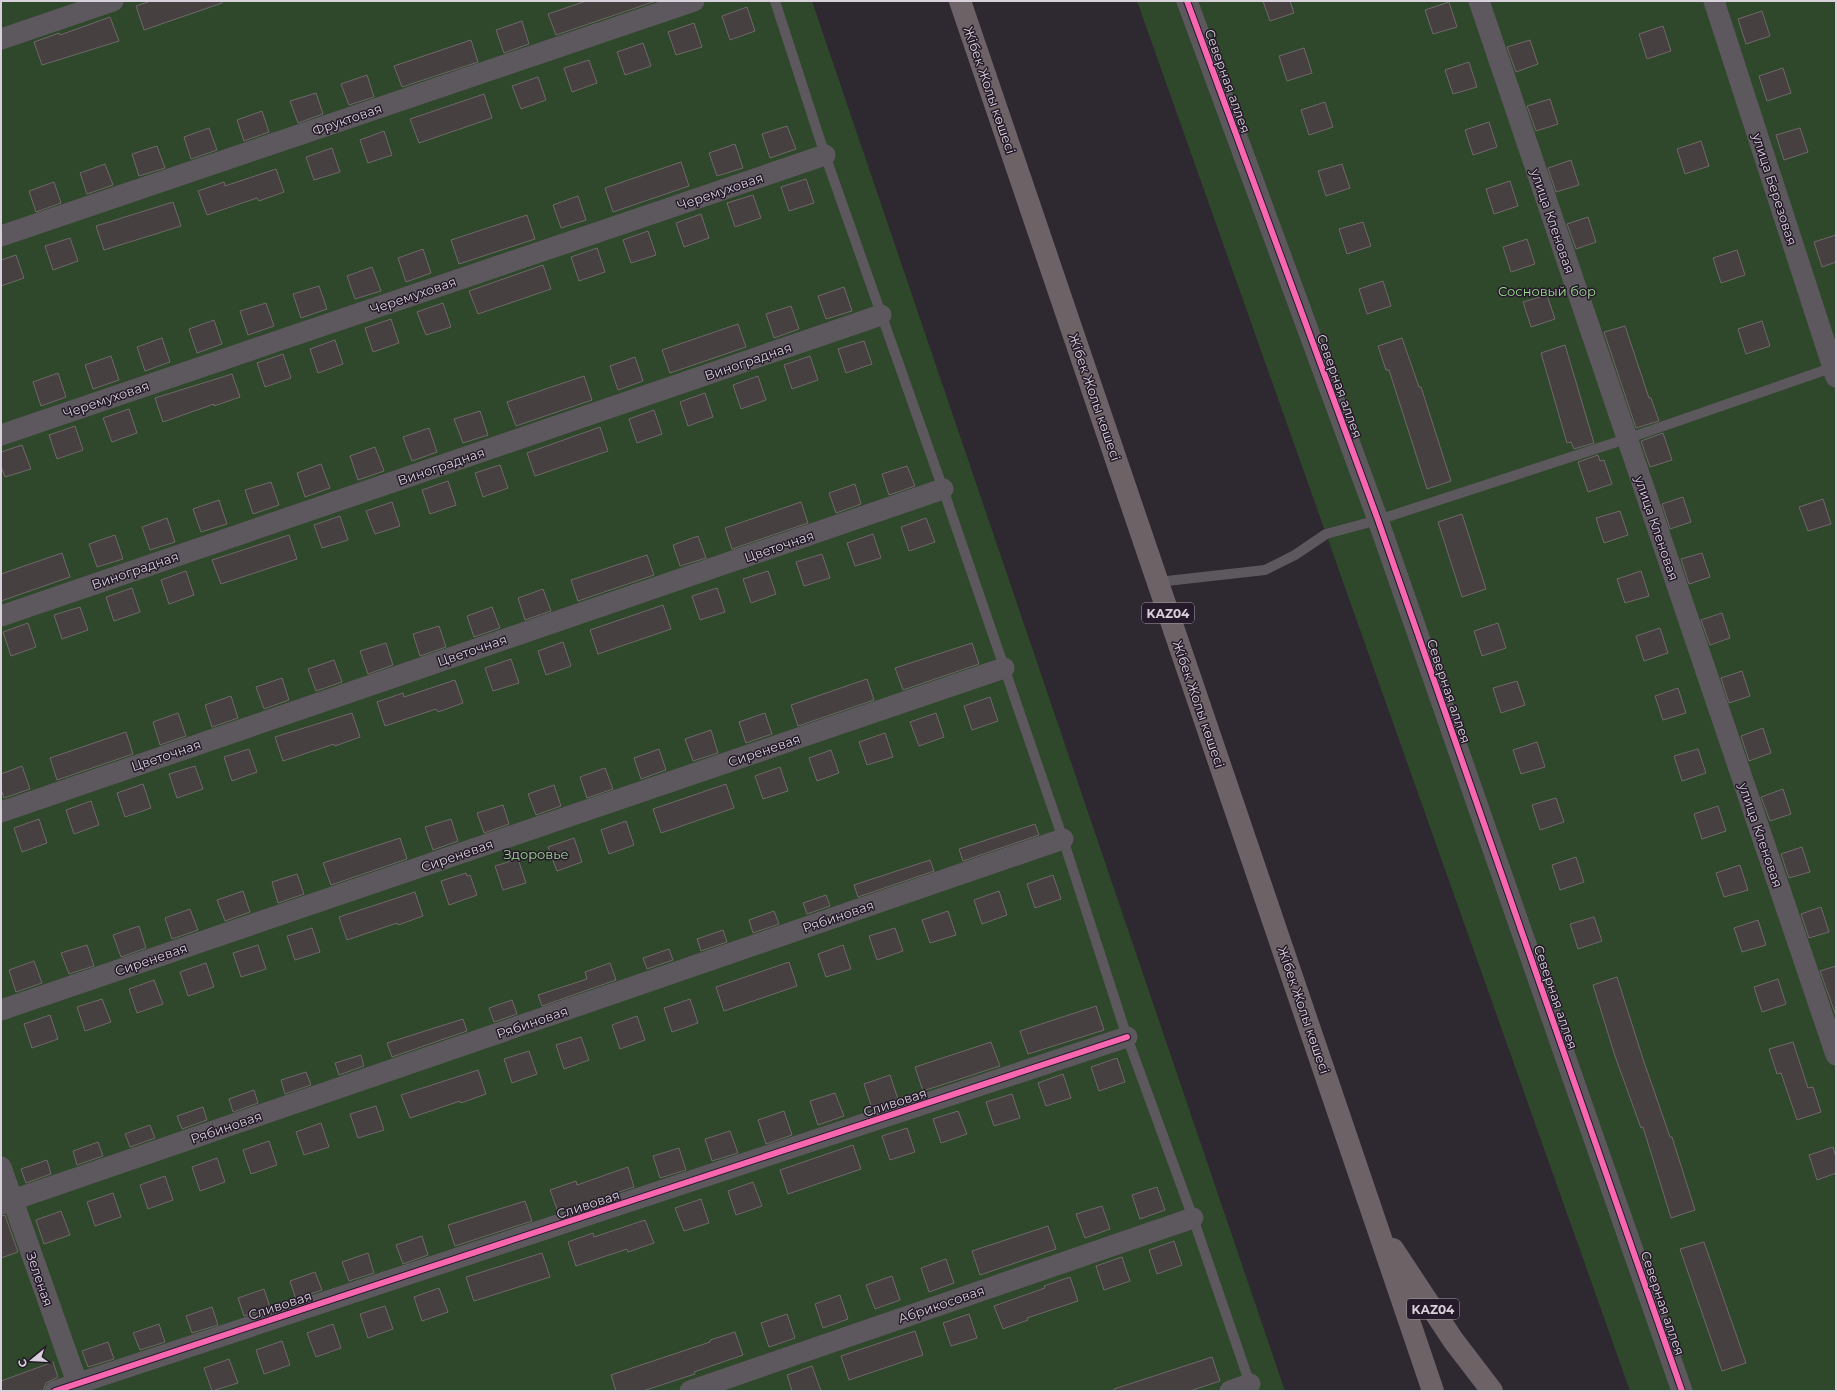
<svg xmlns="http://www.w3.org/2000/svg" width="1837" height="1392" viewBox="0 0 1837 1392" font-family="Montserrat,sans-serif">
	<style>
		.green { fill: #2f472a }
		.building { fill: #464040; stroke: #6f6869 }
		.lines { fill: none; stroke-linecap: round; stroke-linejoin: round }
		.lane { stroke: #5c585e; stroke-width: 10 }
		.street { stroke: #5c585e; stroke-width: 21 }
		.highway { stroke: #6d6266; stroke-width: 22 }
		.cycleway-casing { stroke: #251a29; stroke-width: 8 }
		.cycleway { stroke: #f766af; stroke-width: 6 }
		.labels { text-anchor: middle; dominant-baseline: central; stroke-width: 3; stroke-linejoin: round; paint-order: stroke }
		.shield { fill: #251a29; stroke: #a29aa6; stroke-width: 1 }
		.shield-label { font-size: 12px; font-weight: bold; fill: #d8d1db }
		.street-label { font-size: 13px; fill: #d8d1db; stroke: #251a29 }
		.park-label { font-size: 13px; fill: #9ddc92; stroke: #251a29 }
	</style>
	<rect width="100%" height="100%" fill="#2e2830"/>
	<path class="green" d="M1 1H812L1285 1391H1Z
		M1137 1H1836V1391H1630Z"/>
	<path class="building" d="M151 1H221L222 3 144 30 136 6Z
		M586 1H656L556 35 548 14Z
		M1263 1H1290L1294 13 1270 21Z
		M1449 2 1457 27 1433 34 1425 10Z
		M747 7 755 31 730 40 722 16Z
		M1762 11 1770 36 1746 44 1738 19Z
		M110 17 119 41 42 65 34 42 59 33 60 35Z
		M522 21 529 44 504 53 496 30Z
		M694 23 702 47 676 55 668 32Z
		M1663 26 1671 51 1647 59 1639 34Z
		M471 40 478 62 402 87 394 66Z
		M1530 40 1538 64 1516 72 1507 47Z
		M643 43 651 66 625 75 617 52Z
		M1304 48 1312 73 1287 81 1279 56Z
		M589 60 597 83 572 92 564 68Z
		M1469 62 1477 87 1453 94 1445 70Z
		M1783 68 1791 93 1767 101 1759 76Z
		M367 75 374 97 349 105 341 84Z
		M538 77 546 100 521 109 512 86Z
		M316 93 323 114 298 123 290 101Z
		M484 94 492 118 419 143 410 119Z
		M1550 99 1558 124 1536 131 1527 106Z
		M1325 102 1333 127 1309 135 1301 110Z
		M262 111 269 132 244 141 237 120Z
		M1489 122 1497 147 1473 155 1465 130Z
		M787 126 796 149 770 158 762 134Z
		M209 128 217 150 191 159 184 137Z
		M1800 128 1808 152 1784 160 1776 135Z
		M384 131 392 155 368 163 360 140Z
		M1701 141 1709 166 1685 174 1677 149Z
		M735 144 743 168 717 176 709 153Z
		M157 146 165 168 139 176 132 154Z
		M332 148 340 172 314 180 306 157Z
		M1571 160 1579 185 1556 192 1548 168Z
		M681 162 689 186 613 212 605 188Z
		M105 164 113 185 87 194 80 173Z
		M1342 164 1350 188 1326 196 1318 171Z
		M276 169 284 192 259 201 257 198 207 215 198 191 224 182 225 186Z
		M806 179 814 203 789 211 781 187Z
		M1510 181 1518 206 1494 214 1486 189Z
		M54 182 61 203 36 212 29 191Z
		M753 195 761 218 735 227 727 203Z
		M578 196 586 220 561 228 553 205Z
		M173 202 181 226 104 250 96 226Z
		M701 214 709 238 684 247 676 223Z
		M527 215 535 239 459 264 451 240Z
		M1588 217 1596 242 1576 249 1567 224Z
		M1363 222 1371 246 1347 254 1339 229Z
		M648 231 656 255 631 263 623 240Z
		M1836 235V262L1822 267 1814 242Z
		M70 238 78 261 53 270 45 246Z
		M1527 239 1535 264 1511 272 1503 247Z
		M597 248 605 272 579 281 571 257Z
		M423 249 431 273 406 282 398 258Z
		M1737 250 1745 275 1721 283 1713 258Z
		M16 255 24 278 1 286V260Z
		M543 265 551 289 478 314 469 291Z
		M372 267 381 291 355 299 347 276Z
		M1383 281 1391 306 1367 314 1359 289Z
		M319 286 327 309 301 318 293 294Z
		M844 287 852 311 826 319 818 296Z
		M1547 295 1555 319 1531 327 1523 302Z
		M266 303 274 326 248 335 240 311Z
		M443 303 451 327 426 335 417 312Z
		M791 306 799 329 774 338 766 314Z
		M391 319 399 343 373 352 365 328Z
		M214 320 222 344 197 353 189 329Z
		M1762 321 1770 346 1746 354 1738 329Z
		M738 324 746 347 670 373 662 350Z
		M1625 326 1649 398H1651L1659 421 1636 428 1604 332Z
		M162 338 170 362 145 371 137 347Z
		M1402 338 1419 387H1421L1451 481 1427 489 1389 370H1386L1378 346Z
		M335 340 343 364 318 373 310 349Z
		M864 341 872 364 846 373 838 349Z
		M1565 345 1594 443 1574 449 1571 442 1567 443 1541 353Z
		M283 354 291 378 265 387 257 363Z
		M111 356 119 380 93 389 85 365Z
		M810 356 818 380 792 389 784 365Z
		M635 357 643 381 618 390 610 366Z
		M58 373 66 397 41 406 33 382Z
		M232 374 240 397 214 406V404L163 422 155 398Z
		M584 376 592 400 516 426 507 402Z
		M758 376 766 400 741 409 733 385Z
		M705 393 713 417 688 426 680 402Z
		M129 409 137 433 112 442 103 418Z
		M654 410 662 434 637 443 629 419Z
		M480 411 488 435 463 443 454 419Z
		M75 426 83 450 57 459 49 435Z
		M600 427 608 451 535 476 527 453Z
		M429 428 437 452 412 461 403 437Z
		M1663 433 1672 460 1650 467 1641 441Z
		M22 445 31 469 5 477 1 466V452Z
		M375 447 384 471 358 480 350 456Z
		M1598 455 1600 461 1604 460 1612 484 1588 492 1578 462Z
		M321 464 330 488 305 497 297 473Z
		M500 465 508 488 483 497 475 473Z
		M907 466 915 486 889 495 882 474Z
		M448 481 456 505 430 514 422 490Z
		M271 482 279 505 253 514 245 490Z
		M855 484 861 504 836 513 829 493Z
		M1683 497 1691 522 1670 529 1662 504Z
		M1823 499 1831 524 1808 531 1799 507Z
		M219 500 227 524 201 532 193 509Z
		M392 502 400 526 375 534 366 511Z
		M801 502 808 523 732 549 725 528Z
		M1620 511 1628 535 1604 543 1596 518Z
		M1462 514 1486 589 1462 597 1438 522Z
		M340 516 348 540 322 548 314 525Z
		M167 518 175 542 150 550 142 527Z
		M926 518 935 542 909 551 901 527Z
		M873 534 881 558 855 566 847 543Z
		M115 535 123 559 97 567 89 544Z
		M289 535 297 559 221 584 212 560Z
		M698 536 706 558 680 566 673 545Z
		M62 553 70 577 1 601V574Z
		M1702 553 1710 577 1689 584 1681 559Z
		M822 554 830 578 804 586 796 562Z
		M647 555 654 575 578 601 571 580Z
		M186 571 194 595 169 604 161 580Z
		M768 571 776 594 751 603 743 579Z
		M1641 571 1649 596 1625 603 1617 579Z
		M132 588 140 612 114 621 106 597Z
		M717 588 725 612 700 620 692 596Z
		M543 589 551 611 525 620 518 598Z
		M663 605 671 629 598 654 590 630Z
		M80 607 88 630 62 639 54 615Z
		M492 607 500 628 474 637 467 616Z
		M1722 613 1730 638 1710 645 1701 620Z
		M28 623 36 647 11 656 3 632Z
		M1498 623 1506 648 1482 656 1474 631Z
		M439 626 446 647 420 656 413 634Z
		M1660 628 1668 653 1644 661 1636 636Z
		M563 642 571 666 546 675 538 651Z
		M386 643 393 665 368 674 360 651Z
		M972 643 979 664 903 690 895 668Z
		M511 659 519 683 493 691 485 668Z
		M334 660 342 682 316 691 308 669Z
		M1742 671 1750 696 1729 703 1721 678Z
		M282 678 289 700 264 709 256 687Z
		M867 679 874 700 798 726 791 705Z
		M455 680 463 703 438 712 436 709 385 726 377 702 403 693 404 697Z
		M1517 681 1525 705 1501 713 1493 688Z
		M1678 688 1686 713 1663 720 1655 696Z
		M231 696 238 718 212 727 205 705Z
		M990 697 998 721 972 730 964 706Z
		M178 713 186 736 160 745 153 722Z
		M352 713 360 737 335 746 334 744 283 761 275 737Z
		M765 713 772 734 746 743 739 722Z
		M936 713 944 737 919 746 910 722Z
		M1763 728 1771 753 1749 761 1741 736Z
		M711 730 718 753 693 761 685 739Z
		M126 732 133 754 57 780 50 758Z
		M885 733 893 757 867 765 859 742Z
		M1537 742 1545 767 1521 774 1513 750Z
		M249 749 257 772 232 781 224 757Z
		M659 749 666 770 641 779 634 758Z
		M1698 749 1706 773 1682 781 1674 756Z
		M831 750 839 773 817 781 809 758Z
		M22 766 30 789 4 798 1 789V774Z
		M195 766 203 789 177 798 169 774Z
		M780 767 788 791 763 799 755 776Z
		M605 768 613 789 587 798 580 777Z
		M143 784 151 808 125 817 117 793Z
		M726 784 734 808 661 833 653 809Z
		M554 785 561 806 536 815 528 794Z
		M1783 789 1791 814 1770 821 1761 797Z
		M1556 798 1564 822 1540 830 1532 805Z
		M91 801 99 825 74 834 66 810Z
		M503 805 509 824 484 833 477 813Z
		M1718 806 1726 831 1702 839 1694 814Z
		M39 819 47 843 22 852 14 828Z
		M451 819 458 841 433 850 425 827Z
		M626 821 634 845 609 854 601 830Z
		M1035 824 1039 835 963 861 959 849Z
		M400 838 407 859 331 885 323 863Z
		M574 838 582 862 557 871 548 847Z
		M1802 847 1810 872 1789 878 1781 854Z
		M1576 857 1584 882 1560 890 1552 865Z
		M518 859 526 883 503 890 495 866Z
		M930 860 934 871 858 897 854 885Z
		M1740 865 1748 890 1724 897 1716 873Z
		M466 873 467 876 470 875 477 895 449 905 441 881Z
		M297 874 304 894 278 903 272 882Z
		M1053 875 1061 899 1035 908 1027 884Z
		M243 891 250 912 225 921 217 900Z
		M999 891 1007 915 982 924 974 900Z
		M415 892 423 916 398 925 397 923 347 940 339 917Z
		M826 895 830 906 807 914 803 903Z
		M1821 907 1829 932 1809 938 1801 914Z
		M190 909 198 930 172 939 165 918Z
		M774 911 779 924 753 933 749 920Z
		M948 911 956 935 930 943 922 920Z
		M1594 917 1602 941 1578 949 1570 924Z
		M1758 920 1766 945 1742 952 1734 928Z
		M139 926 146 948 121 957 113 935Z
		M312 928 320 952 295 960 287 936Z
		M895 928 903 951 877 960 869 936Z
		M723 930 727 942 701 951 697 939Z
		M87 945 94 966 69 974 61 953Z
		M258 945 266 969 241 977 233 953Z
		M843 945 851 969 826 977 818 954Z
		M669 949 673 960 647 969 643 958Z
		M34 961 42 983 16 992 9 970Z
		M789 962 797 986 724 1011 716 987Z
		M206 963 214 987 188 996 180 972Z
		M610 963 616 980 542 1006 538 995 587 979 585 972Z
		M1836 966V1016L1820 971Z
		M1617 977 1643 1059 1670 1137H1672L1695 1210 1671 1218 1643 1127 1641 1128 1615 1056 1593 985Z
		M1778 979 1786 1004 1762 1012 1754 987Z
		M154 980 163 1004 137 1013 129 989Z
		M102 999 111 1022 85 1031 77 1007Z
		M690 999 698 1023 672 1032 664 1008Z
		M512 1000 517 1014 494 1022 489 1008Z
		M1096 1006 1104 1030 1028 1054 1020 1031Z
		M50 1015 58 1039 32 1048 24 1024Z
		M637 1016 645 1040 620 1049 612 1025Z
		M463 1019 467 1031 392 1057 387 1043Z
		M581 1037 589 1060 564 1069 556 1045Z
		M991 1042 1000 1066 923 1091 915 1067Z
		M1793 1042 1808 1088 1813 1087 1821 1112 1797 1120 1781 1073 1777 1074 1769 1049Z
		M529 1051 537 1074 512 1083 504 1059Z
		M361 1055 364 1066 339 1075 335 1063Z
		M1117 1058 1125 1082 1099 1091 1091 1067Z
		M478 1070 486 1094 461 1103 460 1101 410 1118 401 1095Z
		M306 1072 311 1085 285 1094 281 1080Z
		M1063 1074 1071 1098 1046 1106 1038 1083Z
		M890 1075 898 1099 872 1108 864 1084Z
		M254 1090 258 1103 233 1112 229 1099Z
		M835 1093 844 1116 818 1125 810 1101Z
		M1012 1094 1020 1118 994 1126 986 1102Z
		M376 1106 384 1130 358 1138 350 1114Z
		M203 1107 207 1120 182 1129 177 1116Z
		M784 1111 792 1135 766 1144 758 1120Z
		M958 1111 967 1134 941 1143 933 1119Z
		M321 1123 329 1147 304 1155 296 1132Z
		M150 1125 155 1138 130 1147 125 1134Z
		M907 1128 915 1152 890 1160 882 1136Z
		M730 1131 738 1153 712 1161 705 1139Z
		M269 1141 277 1165 251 1174 243 1150Z
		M98 1142 103 1156 77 1165 73 1151Z
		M853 1145 861 1169 788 1194 780 1170Z
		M1833 1147 1836 1157V1173L1817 1180 1809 1155Z
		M679 1148 686 1170 660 1178 653 1156Z
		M217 1158 225 1182 200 1191 192 1167Z
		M47 1160 51 1174 26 1183 21 1169Z
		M628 1167 634 1187 558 1212 550 1190 576 1181 577 1185Z
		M165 1176 173 1200 148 1209 140 1185Z
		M753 1182 762 1206 736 1215 728 1191Z
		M1157 1187 1165 1210 1140 1219 1132 1195Z
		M113 1193 121 1217 95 1226 87 1202Z
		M701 1199 709 1223 684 1231 675 1208Z
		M525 1201 532 1221 455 1246 448 1225Z
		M1102 1206 1110 1229 1085 1238 1076 1214Z
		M61 1211 70 1235 44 1244 36 1220Z
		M5 1215 18 1252 1 1258V1216Z
		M645 1220 654 1243 628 1252 627 1249 576 1266 568 1242 593 1233 594 1237Z
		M1048 1226 1056 1249 980 1275 972 1251Z
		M422 1236 428 1255 403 1264 396 1245Z
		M1174 1241 1182 1265 1157 1274 1149 1250Z
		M1704 1242 1746 1363 1722 1371 1680 1249Z
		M368 1253 374 1273 349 1281 342 1262Z
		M542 1253 550 1277 474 1301 466 1277Z
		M1122 1257 1130 1281 1104 1290 1096 1266Z
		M946 1259 954 1283 929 1292 921 1268Z
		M315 1272 322 1290 296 1299 290 1281Z
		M892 1276 900 1300 875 1309 866 1285Z
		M1070 1277 1078 1301 1027 1318 1028 1320 1003 1329 994 1306 1045 1288 1044 1286Z
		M439 1288 448 1312 422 1321 414 1297Z
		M264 1289 270 1307 244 1316 238 1298Z
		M840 1295 848 1319 823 1328 815 1304Z
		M385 1306 393 1329 368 1338 360 1314Z
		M212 1307 218 1325 192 1333 186 1316Z
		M787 1314 795 1338 769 1347 761 1323Z
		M969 1314 977 1338 951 1346 943 1323Z
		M159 1324 165 1342 140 1350 133 1333Z
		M333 1324 341 1348 316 1357 307 1333Z
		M915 1331 923 1355 849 1380 841 1356Z
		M735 1332 743 1355 694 1372 695 1374 643 1391H616L611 1375 710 1342V1340Z
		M282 1341 290 1365 264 1374 256 1350Z
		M108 1342 114 1359 88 1367 82 1351Z
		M1212 1357 1220 1381 1190 1391H1114V1389Z
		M229 1359 238 1383 212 1391 204 1368Z
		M53 1362 58 1377 46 1383 43 1391H1V1381Z
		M812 1366 821 1391H792L787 1375Z"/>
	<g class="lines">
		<path class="lane" d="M775 1 825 155 943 489 1063 839 1127 1037 1193 1218 1251 1387
			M1158 582 1265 570 1295 555 1326 534 1378 520 1626 439 1834 367"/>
		<path class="street" d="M1187 1 1378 520 1682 1391
			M1479 1 1836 1055
			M1714 1 1836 377
			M1 39 113 1
			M1 236 694 1
			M1 435 825 155
			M1 616 881 315
			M1 812 943 489
			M1 1010 1004 668
			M1 1167 80 1391
			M1 1204 1063 839
			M55 1391 1127 1037
			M690 1391 1193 1218
			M1230 1391 1250 1384"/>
		<path class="highway" d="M960 1 1433 1391
			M1393 1249 1453 1340 1492 1391"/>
		<defs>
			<path id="cycleway" d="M1187 1 1378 520 1682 1391
				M55 1391 1127 1037"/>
		</defs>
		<use href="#cycleway" class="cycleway-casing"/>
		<use href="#cycleway" class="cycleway"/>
	</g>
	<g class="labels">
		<g class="shield">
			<rect x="1142" y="603" width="52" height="20" rx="3"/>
			<rect x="1407" y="1299" width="52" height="20" rx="3"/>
		</g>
		<g class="shield-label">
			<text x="1168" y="613">KАZ04</text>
			<text x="1433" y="1309">KАZ04</text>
		</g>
		<g class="street-label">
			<text transform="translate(1228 81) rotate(70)">Северная аллея</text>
			<text transform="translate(990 90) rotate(71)">Жібек Жолы көшесі</text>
			<text transform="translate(347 119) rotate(-19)">Фруктовая</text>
			<text transform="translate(1775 189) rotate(72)">улица Березовая</text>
			<text transform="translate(720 191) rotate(-19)">Черемуховая</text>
			<text transform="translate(1553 221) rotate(71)">улица Кленовая</text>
			<text transform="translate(413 295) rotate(-19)">Черемуховая</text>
			<text transform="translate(748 361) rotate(-19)">Виноградная</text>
			<text transform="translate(1340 386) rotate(70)">Северная аллея</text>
			<text transform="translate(1095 397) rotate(71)">Жібек Жолы көшесі</text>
			<text transform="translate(106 399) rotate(-19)">Черемуховая</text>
			<text transform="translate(441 466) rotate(-19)">Виноградная</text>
			<text transform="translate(1657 528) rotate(71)">улица Кленовая</text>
			<text transform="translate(779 546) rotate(-19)">Цветочная</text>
			<text transform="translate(135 570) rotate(-19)">Виноградная</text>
			<text transform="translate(472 650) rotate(-19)">Цветочная</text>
			<text transform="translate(1449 691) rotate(71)">Северная аллея</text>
			<text transform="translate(1199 704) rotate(71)">Жібек Жолы көшесі</text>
			<text transform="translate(764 750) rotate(-19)">Сиреневая</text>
			<text transform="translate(166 755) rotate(-19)">Цветочная</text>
			<text transform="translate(1761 835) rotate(71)">улица Кленовая</text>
			<text transform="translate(457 855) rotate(-19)">Сиреневая</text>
			<text transform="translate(838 916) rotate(-19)">Рябиновая</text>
			<text transform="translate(151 959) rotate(-19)">Сиреневая</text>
			<text transform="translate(1556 997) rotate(71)">Северная аллея</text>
			<text transform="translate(1304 1010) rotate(71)">Жібек Жолы көшесі</text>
			<text transform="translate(532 1022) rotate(-19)">Рябиновая</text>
			<text transform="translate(895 1102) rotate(-18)">Сливовая</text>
			<text transform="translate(226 1127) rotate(-19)">Рябиновая</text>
			<text transform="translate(588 1204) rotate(-18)">Сливовая</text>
			<text transform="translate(40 1279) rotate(71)">Зеленая</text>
			<text transform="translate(1663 1303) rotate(71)">Северная аллея</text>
			<text transform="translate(941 1304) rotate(-19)">Абрикосовая</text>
			<text transform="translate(280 1305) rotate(-18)">Сливовая</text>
		</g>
		<g class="park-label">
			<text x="1547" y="291">Сосновый бор</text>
			<text x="536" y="854">Здоровье</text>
		</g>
	</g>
	<rect width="1837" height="1392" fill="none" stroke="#d8d1db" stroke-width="4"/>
	<g transform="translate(32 1360) rotate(252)" stroke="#251a29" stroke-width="3" paint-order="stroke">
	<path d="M0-3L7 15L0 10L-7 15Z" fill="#d8d1db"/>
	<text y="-6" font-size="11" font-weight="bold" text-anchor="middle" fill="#d8d1db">С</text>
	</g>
</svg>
